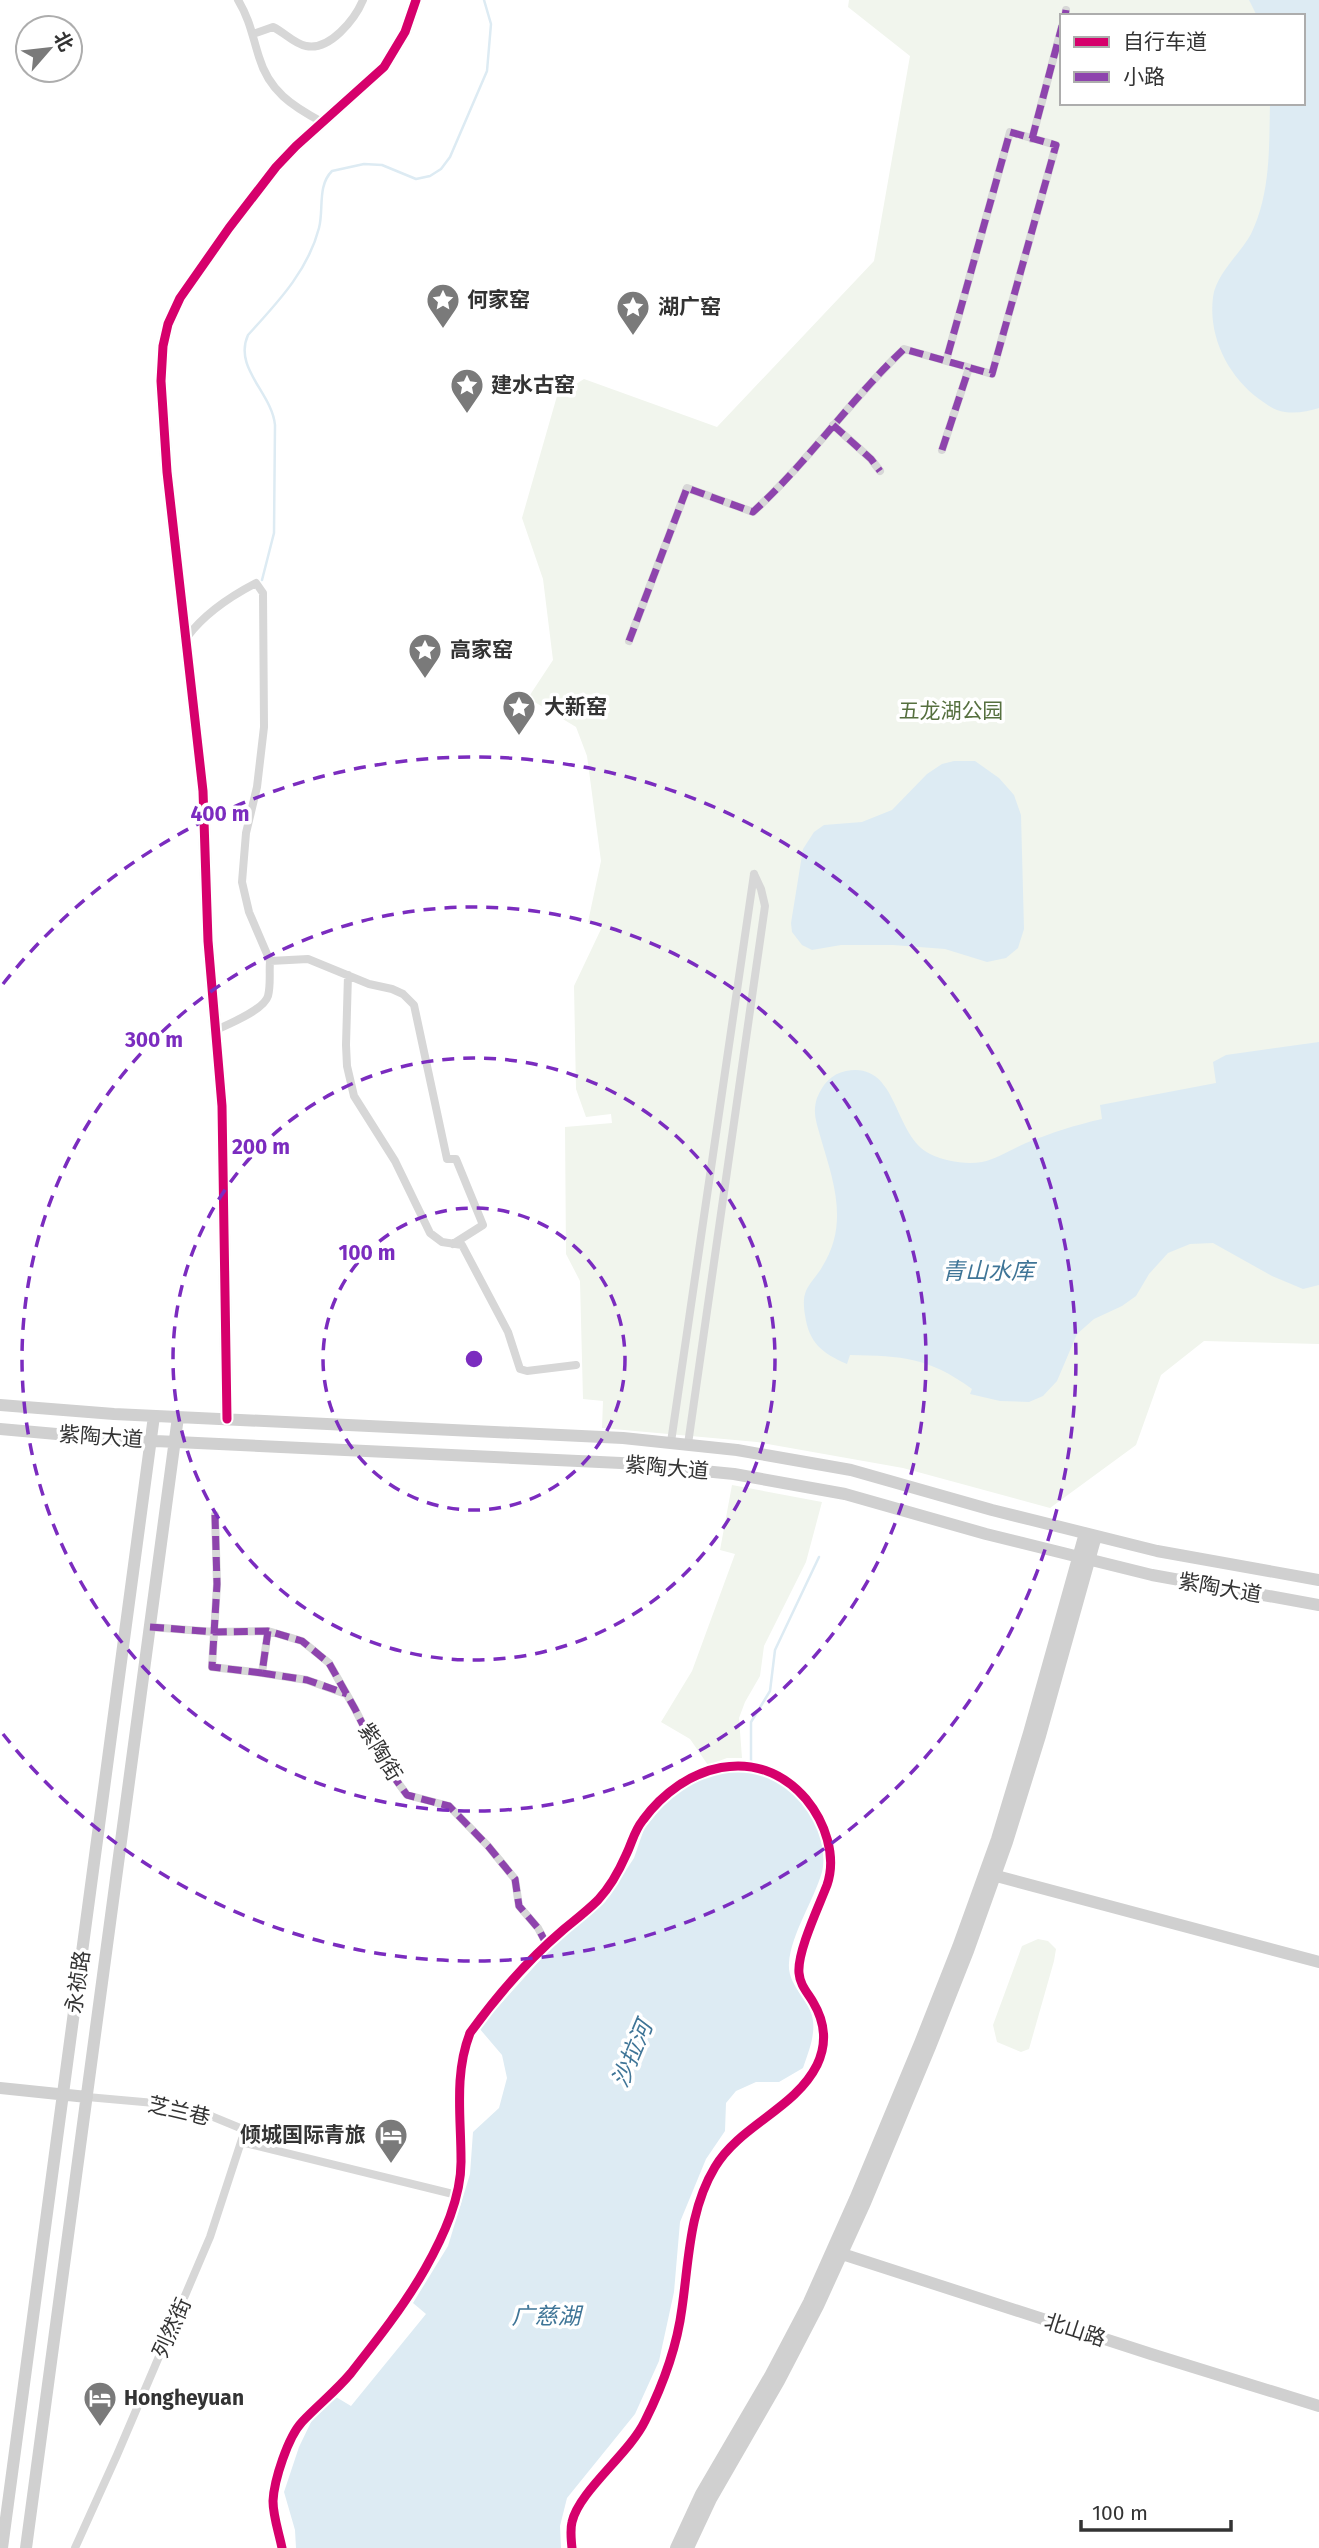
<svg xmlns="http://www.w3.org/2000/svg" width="1319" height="2548" viewBox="0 0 1319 2548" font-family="'Fira Sans','Noto Sans SC',sans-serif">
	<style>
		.green { fill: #f1f5ed; fill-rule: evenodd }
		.water { fill: #ddebf3 }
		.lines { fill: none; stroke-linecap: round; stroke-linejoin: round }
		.stream { stroke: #ddebf3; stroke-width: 2.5 }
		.street { stroke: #d7d7d7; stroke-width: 8 }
		.secondary { stroke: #d0d0d0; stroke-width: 12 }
		.quiet { stroke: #8e44ad; stroke-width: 7; stroke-dasharray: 14 7; stroke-linecap: butt }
		.cycleway-casing { stroke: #fff; stroke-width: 13 }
		.cycleway { stroke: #d6006c; stroke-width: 9 }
		.ring { fill: none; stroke: #7b2cbf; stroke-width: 3.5; stroke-dasharray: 12 9 }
		.labels { text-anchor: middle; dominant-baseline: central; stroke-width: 7; stroke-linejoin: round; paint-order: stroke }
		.poi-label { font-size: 21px; font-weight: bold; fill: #333; stroke: #fff; text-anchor: start }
		.park-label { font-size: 21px; fill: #56703f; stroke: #fff }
		.street-label { font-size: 21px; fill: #333; stroke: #fff }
		.water-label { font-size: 23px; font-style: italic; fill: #3f7597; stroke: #fff }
		.centre { fill: #7b2cbf; stroke: #fff; stroke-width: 3.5 }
		.ring-label { font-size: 21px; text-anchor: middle; font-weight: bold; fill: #7b2cbf; stroke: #fff; stroke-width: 7; stroke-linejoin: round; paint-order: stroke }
	</style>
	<rect width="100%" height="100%" fill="#fff"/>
	<path class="green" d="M849 0H1319V1344L1204 1341 1161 1375 1136 1445 1050 1508 903 1468 757 1442 602 1428 603 1401 583 1399 580 1281 566 1254 565 1127 612 1123 611 1114 586 1117 576 1089 574 986 602 927 588 922 601 861 587 756 576 727 528 698 553 660 543 579 522 518 557 396 584 379 717 427 874 261 910 56 848 7ZM1062 16H1303V103H1062Z
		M732 1485 822 1502 806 1562 764 1646 760 1676 745 1702 739 1718 742 1758H727L708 1765 690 1739 661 1722 692 1671 735 1554 720 1550Z
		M1038 1939 1048 1941 1056 1949 1054 1961 1029 2049 1021 2052 997 2042 993 2025 1022 1946Z"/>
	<path class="water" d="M1249 0H1319V408C1306 412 1291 415 1277 410 1271 408 1265 403 1259 399 1228 376 1208 337 1213 297 1216 274 1240 254 1251 234 1271 193 1269 147 1270 103H1303V16H1257Z
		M954 761H975L999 778 1014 795 1021 815 1024 929 1018 948 1006 958 987 962 945 949 893 945H841L812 950 802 945 792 932 791 923 803 849 814 832 824 825 862 822 892 810 927 774 942 764Z
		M1319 1042V1285L1303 1289 1272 1276 1213 1243 1190 1244 1168 1253 1149 1274 1136 1296 1122 1306 1094 1319 1077 1334 1057 1381 1043 1396 1029 1402 1000 1401 970 1394 972 1389C928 1357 903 1356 850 1355L847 1364C822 1353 809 1343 805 1315 804 1309 803 1300 805 1294 807 1285 818 1275 822 1267 849 1224 834 1183 821 1139 817 1124 812 1113 817 1098 823 1084 831 1074 846 1071 899 1061 892 1135 930 1154 945 1161 965 1165 982 1162 996 1159 1012 1149 1026 1143 1051 1133 1075 1125 1102 1119L1100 1105 1216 1083 1213 1062 1226 1055Z
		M741 1764C755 1769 774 1774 786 1782 809 1799 829 1844 822 1872 814 1900 791 1934 789 1963 787 1987 811 1999 813 2021 815 2037 808 2053 803 2068L779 2082H756L736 2091 726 2103 725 2131 706 2159 680 2222 674 2292 659 2361 635 2414 567 2498 560 2526 561 2548H296L295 2530 284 2492 299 2447 312 2420 336 2397 351 2406 426 2314 413 2303 448 2246 470 2174 473 2132 499 2108 507 2078 502 2055 479 2028 541 1959 575 1924 605 1902 634 1858 644 1829 664 1804 697 1779Z"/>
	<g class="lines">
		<path class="stream" d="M262 580 274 533 275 425C272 393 233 368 248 335 277 303 308 271 319 228 324 209 317 186 332 171L364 164 382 165 416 179 430 176 441 169 450 157 487 71 491 24 484 0
			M751 1765V1722L770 1691 775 1650 819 1557"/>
		<path class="street" d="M238 0C250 20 252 35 259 57 269 91 292 106 322 122
			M1065 16 1066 10
			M253 34 273 27C284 32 294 44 306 46 330 51 355 19 363 0
			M1032 139 1062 26
			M833 425 871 459 880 471
			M942 450 969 368
			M187 637C205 613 229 597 256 583L263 593 264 727 257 787 246 833 242 882 249 912 270 961
			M629 641 687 488 753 512C808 462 850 400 904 349L992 374 1056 145 1010 132 946 361
			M348 975 346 1045 347 1066 354 1096 395 1161 430 1233 442 1242 462 1245 508 1332 520 1369 527 1371 576 1365
			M216 1030C229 1024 264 1010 268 996 271 985 269 972 270 961L308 959 369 984 392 989 403 994 414 1005 447 1159H456L483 1225 453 1244
			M671 1442 754 874
			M688 1444 765 906 761 889 754 874
			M215 1515 217 1584 212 1667 262 1673
			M150 1627 215 1632 268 1631 302 1641 329 1663 355 1709 378 1755 407 1795 449 1806 488 1846 515 1879 519 1906 538 1928 547 1945
			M268 1631 262 1673 307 1680 346 1694
			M87 2097 166 2104 211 2116 245 2130 241 2142 457 2195
			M75 2548 117 2455 210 2237 241 2142
			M282 2548C279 2533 273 2516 273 2501 274 2480 288 2437 302 2422 318 2405 336 2391 351 2373 377 2340 404 2306 425 2269 443 2237 462 2197 461 2159 461 2117 454 2074 470 2033 496 1997 529 1959 563 1930 575 1920 587 1911 598 1900 610 1887 619 1871 626 1855 632 1843 634 1831 643 1820 683 1765 757 1742 806 1799 825 1822 837 1856 827 1885 819 1906 797 1952 799 1973 800 1985 807 1992 813 2002 825 2022 827 2044 817 2065 795 2109 740 2125 715 2167 689 2210 689 2260 682 2308 677 2347 663 2385 645 2421 629 2454 579 2491 572 2522 570 2530 571 2539 572 2548"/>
		<path class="secondary" d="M0 1405 114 1414 623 1438 737 1450 851 1470 992 1510 1157 1551 1319 1580
			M227 1419 222 1106 208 941 203 791 167 472 161 381 163 346 168 324 180 298 229 228 276 167 296 146 384 67 405 32 416 0
			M0 1429 113 1439 621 1463 734 1474 845 1494 986 1534 1152 1575 1319 1605
			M989 1874 1319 1962
			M0 2088 87 2097
			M836 2252 1151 2354 1319 2406
			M2 2548 154 1416
			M26 2548 178 1417
			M676 2548 701 2494 770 2376 809 2302 855 2199 920 2043 958 1947 997 1839 1029 1733 1085 1533
			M688 2548 711 2499 779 2381 818 2306 865 2203 930 2047 968 1951 1007 1842 1040 1736 1096 1536"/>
		<path class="quiet" d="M1065 16 1066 10
			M1032 139 1062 26
			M833 425 871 459 880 471
			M942 450 969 368
			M629 641 687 488 753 512C808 462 850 400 904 349L992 374 1056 145 1010 132 946 361
			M215 1515 217 1584 212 1667 262 1673
			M150 1627 215 1632 268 1631 302 1641 329 1663 355 1709 378 1755 407 1795 449 1806 488 1846 515 1879 519 1906 538 1928 547 1945
			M268 1631 262 1673 307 1680 347 1694"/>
		<defs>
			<path id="cycleway" d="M227 1419 222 1106 208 941 203 791 167 472 161 381 163 346 168 324 180 298 229 228 276 167 296 146 384 67 405 32 416 0
				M282 2548C279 2533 273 2516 273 2501 274 2480 288 2437 302 2422 318 2405 336 2391 351 2373 377 2340 404 2306 425 2269 443 2237 462 2197 461 2159 461 2117 454 2074 470 2033 496 1997 529 1959 563 1930 575 1920 587 1911 598 1900 610 1887 619 1871 626 1855 632 1843 634 1831 643 1820 683 1765 757 1742 806 1799 825 1822 837 1856 827 1885 819 1906 797 1952 799 1973 800 1985 807 1992 813 2002 825 2022 827 2044 817 2065 795 2109 740 2125 715 2167 689 2210 689 2260 682 2308 677 2347 663 2385 645 2421 629 2454 579 2491 572 2522 570 2530 571 2539 572 2548"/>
		</defs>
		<use href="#cycleway" class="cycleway-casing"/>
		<use href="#cycleway" class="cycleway"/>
	</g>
	<g class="ring">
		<circle cx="474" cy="1359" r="151"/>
		<circle cx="474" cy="1359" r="301"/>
		<circle cx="474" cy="1359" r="452"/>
		<path d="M3 984A602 602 0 1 1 3 1734"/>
	</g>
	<defs>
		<symbol id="sight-pin" viewBox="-11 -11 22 30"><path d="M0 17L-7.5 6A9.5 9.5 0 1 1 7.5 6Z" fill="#7a7a7a" stroke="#fff"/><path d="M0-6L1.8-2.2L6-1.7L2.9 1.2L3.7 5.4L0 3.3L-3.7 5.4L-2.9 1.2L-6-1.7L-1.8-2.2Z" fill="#fff"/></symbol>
		<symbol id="hotel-pin" viewBox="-11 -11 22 30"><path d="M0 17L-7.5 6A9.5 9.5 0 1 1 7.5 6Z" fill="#7a7a7a" stroke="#fff"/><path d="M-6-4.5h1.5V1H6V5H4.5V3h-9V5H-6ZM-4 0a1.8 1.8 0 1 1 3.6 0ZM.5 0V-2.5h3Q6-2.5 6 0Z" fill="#fff"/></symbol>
	</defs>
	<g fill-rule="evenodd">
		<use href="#sight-pin" x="424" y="281" width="38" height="52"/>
		<use href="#sight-pin" x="614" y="288" width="38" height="52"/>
		<use href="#sight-pin" x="448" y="366" width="38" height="52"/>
		<use href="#sight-pin" x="406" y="631" width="38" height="52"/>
		<use href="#sight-pin" x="500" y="688" width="38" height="52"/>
		<use href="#hotel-pin" x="372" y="2116" width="38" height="52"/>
		<use href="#hotel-pin" x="81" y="2379" width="38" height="52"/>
	</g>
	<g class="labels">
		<g class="poi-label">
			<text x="467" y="300">何家窑</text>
			<text x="658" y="307">湖广窑</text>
			<text x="491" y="385">建水古窑</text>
			<text x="450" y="650">高家窑</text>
			<text x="544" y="707">大新窑</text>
			<text x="366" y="2135" text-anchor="end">倾城国际青旅</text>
			<text x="124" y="2398">Hongheyuan</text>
		</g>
		<g class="park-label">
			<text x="951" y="711">五龙湖公园</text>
		</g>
		<g class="street-label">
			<text transform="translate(101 1437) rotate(4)">紫陶大道</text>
			<text transform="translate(667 1468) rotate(5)">紫陶大道</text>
			<text transform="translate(1220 1588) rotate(10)">紫陶大道</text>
			<text transform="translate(380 1752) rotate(59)">紫陶街</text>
			<text transform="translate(78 1982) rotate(-82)">永祯路</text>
			<text transform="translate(179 2111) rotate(13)">芝兰巷</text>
			<text transform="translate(172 2328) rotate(-66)">列然街</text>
			<text transform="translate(1075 2330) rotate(18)">北山路</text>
		</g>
		<g class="water-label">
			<text x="988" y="1271">青山水库</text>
			<text transform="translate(632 2054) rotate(-67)">沙拉河</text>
			<text x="546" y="2316">广慈湖</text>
		</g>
	</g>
	<circle cx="474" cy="1359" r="10" class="centre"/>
	<g class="ring-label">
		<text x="220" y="821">400 m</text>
		<text x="154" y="1047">300 m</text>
		<text x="261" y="1154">200 m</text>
		<text x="367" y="1260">100 m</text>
	</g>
	<rect x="1060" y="14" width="245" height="91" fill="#ffffff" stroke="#adadad" stroke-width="2"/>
	<rect x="1074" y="37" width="35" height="10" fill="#d6006c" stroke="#adadad" stroke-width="2"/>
	<text x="1123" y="49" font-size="21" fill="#333333">自行车道</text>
	<rect x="1074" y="72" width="35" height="10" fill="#8e44ad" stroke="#adadad" stroke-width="2"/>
	<text x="1123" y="84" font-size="21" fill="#333333">小路</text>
	<g transform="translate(49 49) rotate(62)"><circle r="33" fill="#ffffff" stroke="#adadad" stroke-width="2"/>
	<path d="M0-5L12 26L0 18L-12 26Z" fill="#7a7a7a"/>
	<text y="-10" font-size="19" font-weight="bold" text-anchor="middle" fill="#333333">北</text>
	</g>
	<path d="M1081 2520v10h150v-10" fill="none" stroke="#333333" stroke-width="3.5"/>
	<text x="1092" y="2520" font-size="21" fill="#333333" stroke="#ffffff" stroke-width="5" paint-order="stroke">100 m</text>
</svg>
